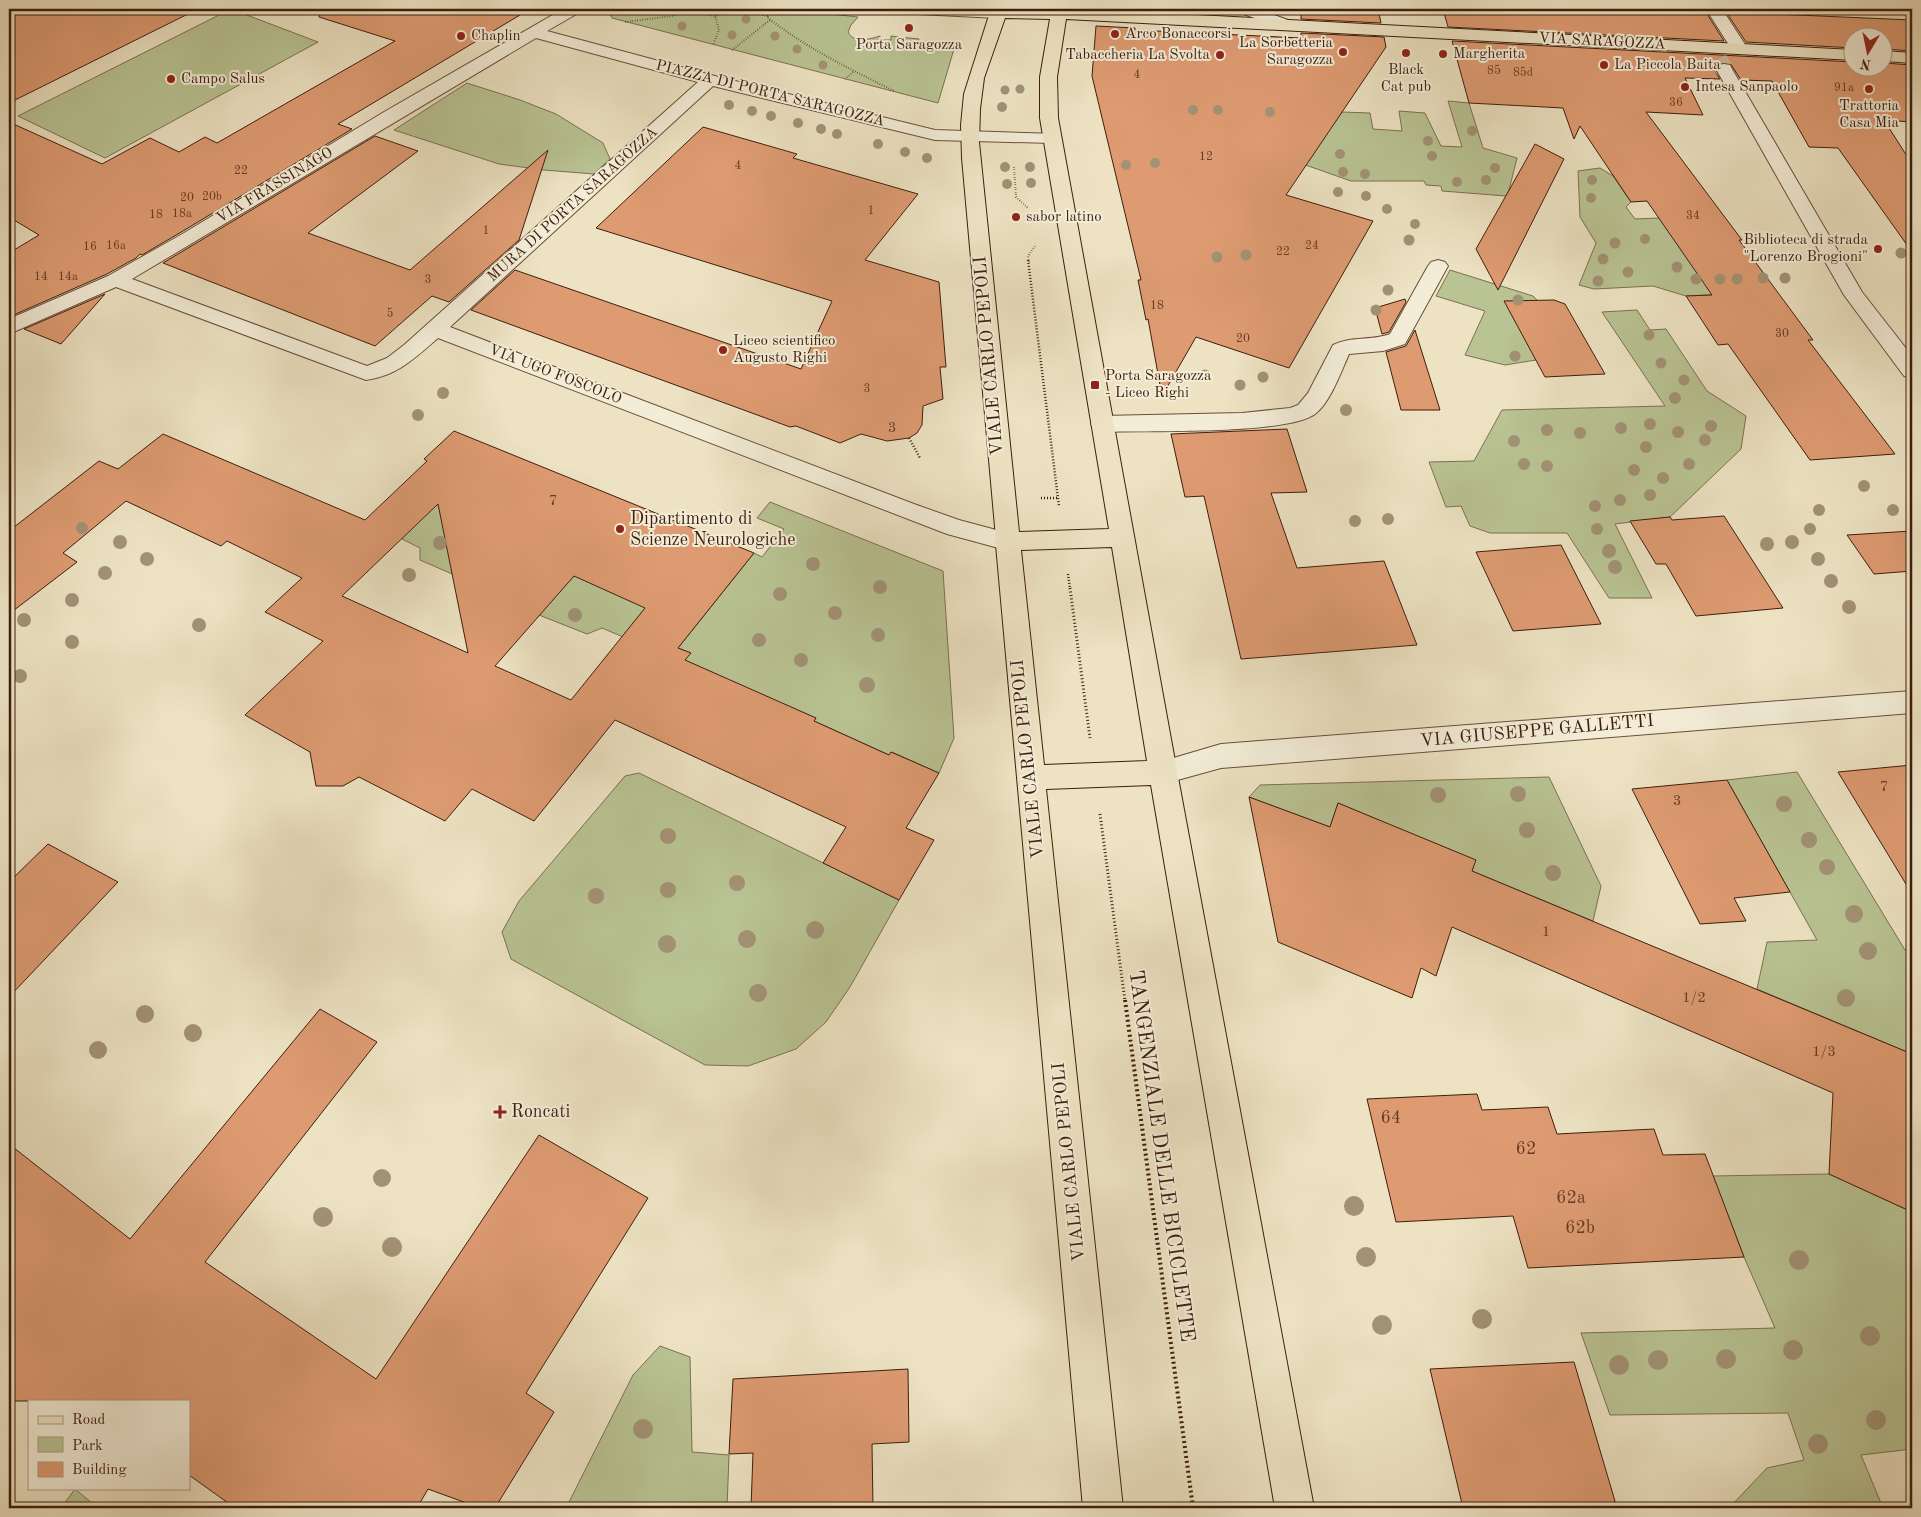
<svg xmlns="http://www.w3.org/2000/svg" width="1921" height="1517" viewBox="0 0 1921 1517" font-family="'Old Standard TT',serif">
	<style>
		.green { fill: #b9c393; stroke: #7c7050 }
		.building { fill: #de9b72; stroke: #3f1d0d; fill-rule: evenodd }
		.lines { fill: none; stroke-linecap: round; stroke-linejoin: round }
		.minor-tunnel { stroke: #cabb9f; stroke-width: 18; stroke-dasharray: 18 9; stroke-linecap: butt }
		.minor-casing { stroke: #6a4e3a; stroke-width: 2 }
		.major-casing { stroke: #3f1d0d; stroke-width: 2 }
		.path-far3 { stroke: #3f1d0d; stroke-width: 2; stroke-dasharray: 0.5 2; stroke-linecap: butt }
		.path-far2 { stroke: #3f1d0d; stroke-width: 2.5; stroke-dasharray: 1 2; stroke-linecap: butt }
		.path-far1 { stroke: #3f1d0d; stroke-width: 3; stroke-dasharray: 1 2.5; stroke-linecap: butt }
		.path { stroke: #3f1d0d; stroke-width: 4; stroke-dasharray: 2 3; stroke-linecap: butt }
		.minor { fill: #f3edd8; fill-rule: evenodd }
		.major { fill: #ede3c3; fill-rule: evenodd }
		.tree { fill: #a29275 }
		.poi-dot { fill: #8f2418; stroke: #f3edd8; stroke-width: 2 }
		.labels { text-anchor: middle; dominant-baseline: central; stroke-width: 4; stroke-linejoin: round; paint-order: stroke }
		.far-number-label { font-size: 12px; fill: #673c26 }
		.far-poi-label { font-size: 15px; fill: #3f1d0d; stroke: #f3edd8; text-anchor: start }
		.far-street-label { font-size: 15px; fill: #3f1d0d; stroke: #f3edd8 }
		.number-label { font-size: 15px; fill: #673c26 }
		.street-label { font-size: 18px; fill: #3f1d0d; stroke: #f3edd8 }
		.poi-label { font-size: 18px; fill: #3f1d0d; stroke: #f3edd8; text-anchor: start }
		.near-number-label { font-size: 18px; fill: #673c26 }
		.near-street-label { font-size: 21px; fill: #3f1d0d; stroke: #f3edd8 }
	</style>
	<rect width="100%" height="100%" fill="#ede3c3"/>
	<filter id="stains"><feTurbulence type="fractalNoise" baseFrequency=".004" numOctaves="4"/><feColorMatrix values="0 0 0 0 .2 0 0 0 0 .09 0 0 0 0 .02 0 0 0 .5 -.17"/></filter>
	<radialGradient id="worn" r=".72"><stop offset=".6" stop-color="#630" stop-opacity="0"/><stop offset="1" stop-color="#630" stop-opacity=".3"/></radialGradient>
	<path class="green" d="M231 9 318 42 105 158 18 116Z
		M618 9H786L858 17 851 25 848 32C854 44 870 39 880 36L881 40H891V36L919 39 917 44C930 45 942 48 954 49L938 103 612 18 610 14Z
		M467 83 520 100 556 114 603 143 610 159 594 174 544 170 499 164 394 130Z
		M1448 101 1469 103 1483 148 1517 158 1509 190 1506 196 1442 191 1441 186 1426 185 1424 181H1351L1297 162 1342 112 1370 113 1373 129 1402 131 1399 111 1425 113 1441 146 1462 147Z
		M1600 168 1613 176 1631 202 1626 207 1635 219 1659 218 1762 292 1686 296 1653 286 1594 289 1579 285 1596 243 1580 217 1578 171Z
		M1450 270 1533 296 1537 300 1536 360 1505 365 1465 355 1485 311 1436 296Z
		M1637 310 1650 330 1666 329 1707 391 1746 416 1741 449 1670 517 1615 524 1652 598H1609L1567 533H1490L1470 526 1461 506 1446 507 1429 462 1474 461 1502 410 1665 406 1602 312Z
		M432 481 459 577 420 560V548L402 539Z
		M770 502 943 571 954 738 939 773 892 752 889 755 814 721 816 718 682 664 690 653 678 648 754 553 762 557 784 529 757 518Z
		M651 574 649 648 602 628 587 634 539 615 574 576Z
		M1797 772 1905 950H1912V1054L1757 989 1767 942 1817 940 1727 780Z
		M639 773 899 900 850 987 826 1022 796 1049 748 1066 705 1065 511 959 502 932 519 901 625 776Z
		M1549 777 1601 886 1593 921 1472 871 1475 860 1338 803 1330 827 1249 797 1260 785Z
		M1829 1174 1912 1212V1449L1861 1455 1883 1508H1729L1767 1468 1804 1460 1788 1413 1610 1415 1581 1333 1775 1328 1744 1257 1713 1176Z
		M660 1346 690 1357 692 1452 729 1455 727 1508H566L633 1375Z
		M75 1489 98 1508H61Z"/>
	<path class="building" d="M9 9H198L9 103Z
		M320 9H530L338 124 352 129 183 231 142 255 140 254 136 258 107 274 9 317V253L39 235 9 217V122L102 164 150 138 179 152 205 137 217 143 395 41 319 17Z
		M1301 9H1378L1381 23 1301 19Z
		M1443 9H1704L1724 41 1448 27Z
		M1724 9H1772L1774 14 1912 20V51L1884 49V38H1854V48L1746 42Z
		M1096 26 1135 28V30L1301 38V33L1384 37 1386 47 1286 195 1373 221 1289 368 1196 337 1162 396 1148 319 1146 320 1138 280H1141L1092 76Z
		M1452 41 1854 62V68H1884V63L1912 65V122L1884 120 1912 164V252L1838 148 1809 147 1772 81 1741 80 1730 63H1718L1714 70 1720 79 1685 78 1703 115 1646 112 1742 240H1739L1813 340H1808L1895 454 1810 460 1728 344 1718 345 1686 296 1712 295 1647 201 1631 202 1580 126 1574 139 1563 108 1469 103Z
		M703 127 797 154 793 158 918 194 865 260 939 282 946 367H940L943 399 923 406 922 425 917 433 909 438 887 441 861 434 840 443 796 426 790 427 471 310 515 270 801 369 832 301 596 228Z
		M375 136 418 151 308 233 410 270 548 150 519 240 449 302 432 296 375 346 163 263Z
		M1535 144 1564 159 1498 290 1476 249Z
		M105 294 61 344 24 329Z
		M1405 299 1406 302 1389 332 1382 334 1375 308Z
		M1554 300 1565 304 1605 374 1545 377 1504 301Z
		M1415 330 1440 410H1401L1386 352 1406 346Z
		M1287 429 1307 492 1271 493 1297 568 1384 561 1417 645 1241 659 1204 496 1185 497 1171 434Z
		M454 431 754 553 678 648 691 653 685 660 816 718 814 721 889 755 891 752 939 773 906 828 934 840 899 900 823 863 846 827 615 720 534 821 472 789 445 821 359 777 343 786H316L310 752 245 715 323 641 265 612 302 578 227 541 221 546 126 501 63 553 77 562 9 614V531L99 461 118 469 163 434 365 520 427 461 424 459ZM438 504 468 653 342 596ZM574 576 645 608 571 700 495 666Z
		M1724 516 1783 608 1696 616 1666 564H1656L1630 521 1670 517 1672 520Z
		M1912 531V571L1874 574 1847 535Z
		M1561 545 1601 624 1513 631 1476 552Z
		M1912 765V894L1838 772Z
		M1727 780 1790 892 1734 898 1746 921 1700 924 1632 789Z
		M1249 797 1330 827 1338 803 1476 860 1472 871 1912 1054V1212L1829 1174 1833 1093 1452 927 1436 976 1421 968 1412 998 1278 942Z
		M48 844 118 882 9 997V882Z
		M320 1009 377 1042 205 1262 376 1379 539 1135 648 1198 526 1393 554 1412 495 1508H480L428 1489 417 1508H235L189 1475V1401H9V1144L130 1239Z
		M1477 1094 1482 1110 1548 1107 1557 1134 1654 1129 1663 1155 1705 1154 1744 1257 1528 1268 1513 1216 1396 1222 1367 1099Z
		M1574 1362 1617 1508H1463L1430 1369Z
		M908 1369 909 1442 872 1444 873 1508H751L753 1453 729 1454 733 1379Z"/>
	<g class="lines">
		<path class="minor-tunnel" d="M1718 60 1724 69"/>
		<defs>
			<path id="minor" d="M563 9H582L580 12 547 31 715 76 935 130 1058 134 1061 138 1058 142 1052 143 935 140 713 86 450 327 914 504 959 520 1015 535 1018 541 1015 547 1006 550 947 534 438 338C415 358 397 376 366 380L116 287 9 334V319L108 276 184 233 384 112ZM536 38 698 82 404 345 387 358 367 366 132 279Z
				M910 9H1000L1006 13 1004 16 998 18 918 14 912 12Z
				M1236 9H1258L1296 23 1298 26 1296 29H1284L1238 12Z
				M1706 9H1722L1748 49 1746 53H1734Z
				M1724 64 1730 65 1732 69 1862 292 1912 356V378L1904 376 1844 295 1716 69 1718 65Z
				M1438 260 1445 262 1448 266 1405 344 1383 351 1349 354C1341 372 1330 403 1315 414 1288 435 1142 430 1102 432L1094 429 1091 424 1094 419 1102 416 1242 413 1290 408 1298 405 1308 393 1333 345C1351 336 1371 341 1390 334L1428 266 1431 262Z
				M1912 691V713L1221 768 1163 784 1153 780 1149 772 1153 764 1221 744Z"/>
			<path id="major" d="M991 9H1068L1121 11 1854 50V60L1066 19 1057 77 1058 118 1177 772 1314 1508H1275L1151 785 1046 789 1123 1508H1083L996 545 994 541 996 538 962 158 961 125 964 94ZM1005 18 1050 19 1040 77V118L1109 529 1019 532 979 142 980 109 984 78ZM1112 547 1147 761 1044 765 1021 550Z
				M1884 51 1912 53V63L1884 61Z"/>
		</defs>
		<use href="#minor" class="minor-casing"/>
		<use href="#major" class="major-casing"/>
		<path class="path-far3" d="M775 9 767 17C806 48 850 69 894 91
			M735 10 768 16
			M684 11 715 16 719 30 713 45
			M715 16 738 9
			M625 22 672 16 684 11 682 9
			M732 50 770 20
			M845 79 853 72
			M1014 167 1016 197 1028 208
			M1029 262 1028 256 1035 246"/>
		<path class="path-far2" d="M1028 260 1059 506
			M909 438 920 458
			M1041 498H1058
			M1068 574 1070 589"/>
		<path class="path-far1" d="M1070 588 1090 738
			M1100 814 1125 1001"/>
		<path class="path" d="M1125 1000 1193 1508"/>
		<use href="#minor" class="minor"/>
		<use href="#major" class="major"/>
	</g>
	<g class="tree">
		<circle cx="746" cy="19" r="4.5"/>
		<circle cx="682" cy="26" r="4.5"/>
		<circle cx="732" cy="35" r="4.5"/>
		<circle cx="775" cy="36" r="4.5"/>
		<circle cx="797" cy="49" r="4.5"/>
		<circle cx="823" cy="65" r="4.5"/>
		<circle cx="1020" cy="89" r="4.5"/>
		<circle cx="1005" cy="90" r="4.5"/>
		<circle cx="729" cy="105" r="5"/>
		<circle cx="1002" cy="107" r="5"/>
		<circle cx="1193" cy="110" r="5"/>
		<circle cx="1218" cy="110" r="5"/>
		<circle cx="752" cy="111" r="5"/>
		<circle cx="1270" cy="112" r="5"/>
		<circle cx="771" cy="116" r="5"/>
		<circle cx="798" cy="123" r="5"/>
		<circle cx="821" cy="129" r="5"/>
		<circle cx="1472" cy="131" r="5"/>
		<circle cx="837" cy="134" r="5"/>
		<circle cx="1428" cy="141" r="5"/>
		<circle cx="878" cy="144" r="5"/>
		<circle cx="905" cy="152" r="5"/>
		<circle cx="1340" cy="154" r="5"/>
		<circle cx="1432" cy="156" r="5"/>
		<circle cx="927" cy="158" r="5"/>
		<circle cx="1155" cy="163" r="5"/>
		<circle cx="1126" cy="165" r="5"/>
		<circle cx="1005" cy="167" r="5"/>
		<circle cx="1030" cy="167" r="5"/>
		<circle cx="1495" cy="168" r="5"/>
		<circle cx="1343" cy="172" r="5"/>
		<circle cx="1365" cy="174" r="5"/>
		<circle cx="1486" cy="180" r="5"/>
		<circle cx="1592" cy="180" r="5"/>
		<circle cx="1457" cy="182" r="5"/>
		<circle cx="1031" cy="183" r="5"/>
		<circle cx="1007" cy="184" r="5"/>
		<circle cx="1338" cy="192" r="5"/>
		<circle cx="1366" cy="196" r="5"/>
		<circle cx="1591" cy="198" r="5"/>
		<circle cx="1387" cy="209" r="5"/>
		<circle cx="1415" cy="224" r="5"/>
		<circle cx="1645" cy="239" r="5"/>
		<circle cx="1409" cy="240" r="5.5"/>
		<circle cx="1615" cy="243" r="5.5"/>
		<circle cx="1901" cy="253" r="5.5"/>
		<circle cx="1246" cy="255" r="5.5"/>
		<circle cx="1217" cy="257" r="5.5"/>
		<circle cx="1603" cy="259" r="5.5"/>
		<circle cx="1677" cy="267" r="5.5"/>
		<circle cx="1628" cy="272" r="5.5"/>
		<circle cx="1763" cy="278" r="5.5"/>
		<circle cx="1785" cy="278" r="5.5"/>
		<circle cx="1696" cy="279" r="5.5"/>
		<circle cx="1720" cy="279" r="5.5"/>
		<circle cx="1737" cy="279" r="5.5"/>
		<circle cx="1598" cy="281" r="5.5"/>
		<circle cx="1388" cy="290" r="5.5"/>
		<circle cx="1518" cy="300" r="5.5"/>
		<circle cx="1376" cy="310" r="5.5"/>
		<circle cx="1649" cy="335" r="5.5"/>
		<circle cx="1515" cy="356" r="5.5"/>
		<circle cx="1661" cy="363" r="5.5"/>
		<circle cx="1205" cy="375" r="5.5"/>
		<circle cx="1263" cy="377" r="5.5"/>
		<circle cx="1684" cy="380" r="5.5"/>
		<circle cx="1240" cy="385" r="5.5"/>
		<circle cx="443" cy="393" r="6"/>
		<circle cx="1675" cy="398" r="6"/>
		<circle cx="1346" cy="410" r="6"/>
		<circle cx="418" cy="415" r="6"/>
		<circle cx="1650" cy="424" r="6"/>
		<circle cx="1711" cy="426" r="6"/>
		<circle cx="1621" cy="428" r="6"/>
		<circle cx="1547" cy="430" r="6"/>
		<circle cx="1678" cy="432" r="6"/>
		<circle cx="1580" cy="433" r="6"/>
		<circle cx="1705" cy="440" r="6"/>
		<circle cx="1514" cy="441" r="6"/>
		<circle cx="1646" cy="447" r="6"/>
		<circle cx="1524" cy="464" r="6"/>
		<circle cx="1689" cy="464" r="6"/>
		<circle cx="1547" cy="466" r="6"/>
		<circle cx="1634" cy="470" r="6"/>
		<circle cx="1663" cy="478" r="6"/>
		<circle cx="1864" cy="486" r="6"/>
		<circle cx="1650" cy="495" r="6"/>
		<circle cx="1620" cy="500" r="6"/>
		<circle cx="1595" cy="506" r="6"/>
		<circle cx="1819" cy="510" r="6"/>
		<circle cx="1893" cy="510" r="6"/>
		<circle cx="1388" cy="519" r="6"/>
		<circle cx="1355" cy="521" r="6"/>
		<circle cx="82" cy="528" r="6"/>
		<circle cx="1597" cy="529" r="6"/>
		<circle cx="1810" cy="529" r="6"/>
		<circle cx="120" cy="542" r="7"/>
		<circle cx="1792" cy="542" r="7"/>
		<circle cx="440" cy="543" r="7"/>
		<circle cx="1767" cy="544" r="7"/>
		<circle cx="1609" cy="551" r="7"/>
		<circle cx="147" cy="559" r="7"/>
		<circle cx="1818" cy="559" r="7"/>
		<circle cx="813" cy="564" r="7"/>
		<circle cx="1615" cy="567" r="7"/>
		<circle cx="105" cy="573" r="7"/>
		<circle cx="409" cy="575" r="7"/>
		<circle cx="1831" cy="581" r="7"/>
		<circle cx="880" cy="587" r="7"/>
		<circle cx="780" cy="594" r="7"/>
		<circle cx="72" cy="600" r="7"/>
		<circle cx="1849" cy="607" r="7"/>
		<circle cx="835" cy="613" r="7"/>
		<circle cx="575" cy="615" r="7"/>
		<circle cx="24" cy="620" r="7"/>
		<circle cx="199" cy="625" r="7"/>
		<circle cx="878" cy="635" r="7"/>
		<circle cx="759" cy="640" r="7"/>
		<circle cx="72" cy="642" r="7"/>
		<circle cx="801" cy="660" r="7"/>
		<circle cx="20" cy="676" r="7"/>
		<circle cx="867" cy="685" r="8"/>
		<circle cx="1518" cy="794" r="8"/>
		<circle cx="1438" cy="795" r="8"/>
		<circle cx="1784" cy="804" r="8"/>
		<circle cx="1527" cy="830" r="8"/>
		<circle cx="668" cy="836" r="8"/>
		<circle cx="1809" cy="840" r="8"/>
		<circle cx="1827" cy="867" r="8"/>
		<circle cx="1553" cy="873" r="8"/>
		<circle cx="737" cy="883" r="8"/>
		<circle cx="668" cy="890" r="8"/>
		<circle cx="596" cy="896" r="8"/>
		<circle cx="1854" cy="914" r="9"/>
		<circle cx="815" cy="930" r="9"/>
		<circle cx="747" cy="939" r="9"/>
		<circle cx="667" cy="944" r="9"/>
		<circle cx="1868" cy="951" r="9"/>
		<circle cx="758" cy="993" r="9"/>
		<circle cx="1846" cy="998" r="9"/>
		<circle cx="145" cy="1014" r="9"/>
		<circle cx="193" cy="1033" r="9"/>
		<circle cx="98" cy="1050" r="9"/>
		<circle cx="382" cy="1178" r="9"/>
		<circle cx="1354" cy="1206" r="10"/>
		<circle cx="323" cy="1217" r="10"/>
		<circle cx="392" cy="1247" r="10"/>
		<circle cx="1366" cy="1257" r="10"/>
		<circle cx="1799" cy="1260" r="10"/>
		<circle cx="1482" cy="1319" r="10"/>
		<circle cx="1382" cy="1325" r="10"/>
		<circle cx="1870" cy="1336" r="10"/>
		<circle cx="1793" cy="1350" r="10"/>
		<circle cx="1726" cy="1359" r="10"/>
		<circle cx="1658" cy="1360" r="10"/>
		<circle cx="1619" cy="1365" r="10"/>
		<circle cx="1876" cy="1420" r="10"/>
		<circle cx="643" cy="1429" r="10"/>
		<circle cx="1818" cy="1444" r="10"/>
	</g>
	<g class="poi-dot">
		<circle cx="909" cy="28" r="5"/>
		<circle cx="1115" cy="34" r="5"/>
		<circle cx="461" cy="36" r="5"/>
		<circle cx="1343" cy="52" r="5"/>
		<circle cx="1406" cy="53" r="5"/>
		<circle cx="1443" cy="54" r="5"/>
		<circle cx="1220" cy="55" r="5"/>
		<circle cx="1604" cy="65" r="5"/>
		<circle cx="171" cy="79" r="5"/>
		<circle cx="1685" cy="87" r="5"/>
		<circle cx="1869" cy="89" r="5"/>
		<circle cx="1016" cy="217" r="5"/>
		<circle cx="1878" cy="249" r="5"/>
		<circle cx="723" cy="350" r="5"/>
		<rect x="1090" y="380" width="10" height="10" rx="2.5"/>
		<circle cx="620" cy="529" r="5"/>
		<path d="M497.5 1104.5h5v5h5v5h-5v5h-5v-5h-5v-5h5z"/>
	</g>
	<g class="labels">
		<g class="far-number-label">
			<text x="1494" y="71">85</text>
			<text x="1523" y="73">85d</text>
			<text x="1137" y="75">4</text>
			<text x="1844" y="88">91a</text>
			<text x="1676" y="103">36</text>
			<text x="1206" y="157">12</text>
			<text x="738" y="166">4</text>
			<text x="241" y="171">22</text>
			<text x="212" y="197">20b</text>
			<text x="187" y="198">20</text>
			<text x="871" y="211">1</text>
			<text x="182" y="214">18a</text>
			<text x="156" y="215">18</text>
			<text x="1693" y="216">34</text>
			<text x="486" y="231">1</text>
			<text x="116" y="246">16a</text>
			<text x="1312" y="246">24</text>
			<text x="90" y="247">16</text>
			<text x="1283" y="252">22</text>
			<text x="41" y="277">14</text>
			<text x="68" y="277">14a</text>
			<text x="428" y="280">3</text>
			<text x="1157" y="306">18</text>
			<text x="390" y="314">5</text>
			<text x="1782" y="334">30</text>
			<text x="1243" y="339">20</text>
			<text x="867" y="389">3</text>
		</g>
		<g class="far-poi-label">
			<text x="1125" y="34">Arco Bonaccorsi</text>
			<text x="471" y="36">Chaplin</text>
			<text x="1333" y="43" text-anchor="end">La Sorbetteria<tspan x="1333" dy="17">Saragozza</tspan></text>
			<text x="909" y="45" text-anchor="middle">Porta Saragozza</text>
			<text x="1453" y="54">Margherita</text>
			<text x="1210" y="55" text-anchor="end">Tabaccheria La Svolta</text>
			<text x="1614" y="65">La Piccola Baita</text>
			<text x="1406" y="70" text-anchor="middle">Black<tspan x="1406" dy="17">Cat pub</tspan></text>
			<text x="181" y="79">Campo Salus</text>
			<text x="1695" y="87">Intesa Sanpaolo</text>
			<text x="1869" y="106" text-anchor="middle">Trattoria<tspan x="1869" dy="17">Casa Mia</tspan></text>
			<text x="1026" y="217">sabor latino</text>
			<text x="1868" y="240" text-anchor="end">Biblioteca di strada<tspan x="1868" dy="17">"Lorenzo Brogioni"</tspan></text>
			<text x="733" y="341">Liceo scientifico<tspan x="733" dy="17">Augusto Righi</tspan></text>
			<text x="1105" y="376">Porta Saragozza<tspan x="1105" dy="17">- Liceo Righi</tspan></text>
		</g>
		<g class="far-street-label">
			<text transform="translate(1602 42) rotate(3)">VIA SARAGOZZA</text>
			<text transform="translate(770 94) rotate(14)">PIAZZA DI PORTA SARAGOZZA</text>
			<text transform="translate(275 186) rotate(-31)">VIA FRASSINAGO</text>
			<text transform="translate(573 205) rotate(-42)">MURA DI PORTA SARAGOZZA</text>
			<text transform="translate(555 375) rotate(21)">VIA UGO FOSCOLO</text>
		</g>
		<g class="number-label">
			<text x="892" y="428">3</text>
			<text x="553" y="501">7</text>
			<text x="1884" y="787">7</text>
			<text x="1677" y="801">3</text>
			<text x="1546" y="932">1</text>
			<text x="1694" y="998">1/2</text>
			<text x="1824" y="1052">1/3</text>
		</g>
		<g class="street-label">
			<text transform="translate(989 356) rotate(-95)">VIALE CARLO PEPOLI</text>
			<text transform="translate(1537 731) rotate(-5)">VIA GIUSEPPE GALLETTI</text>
			<text transform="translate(1028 759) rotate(-96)">VIALE CARLO PEPOLI</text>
			<text transform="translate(1069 1162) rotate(-96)">VIALE CARLO PEPOLI</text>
		</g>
		<g class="poi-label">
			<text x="630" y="519">Dipartimento di<tspan x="630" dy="21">Scienze Neurologiche</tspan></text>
			<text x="511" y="1112">Roncati</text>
		</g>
		<g class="near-number-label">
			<text x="1391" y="1118">64</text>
			<text x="1526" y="1149">62</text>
			<text x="1571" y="1198">62a</text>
			<text x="1580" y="1228">62b</text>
		</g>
		<g class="near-street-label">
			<text transform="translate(1161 1156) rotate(82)">TANGENZIALE DELLE BICICLETTE</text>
		</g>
	</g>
	<rect width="1921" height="1517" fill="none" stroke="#ede3c3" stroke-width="30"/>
	<rect x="10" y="10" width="1901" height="1497" fill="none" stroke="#3f1d0d" stroke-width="2.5"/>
	<rect x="15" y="15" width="1891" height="1487" fill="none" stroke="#3f1d0d"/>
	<rect x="28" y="1400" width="162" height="90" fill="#f3edd8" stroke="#ab9a87"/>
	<rect x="38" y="1416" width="25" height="8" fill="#ede3c3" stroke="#ab9a87"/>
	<text x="72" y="1424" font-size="15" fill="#3f1d0d">Road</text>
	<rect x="38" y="1437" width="25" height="15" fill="#b9c393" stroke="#ab9a87"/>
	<text x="72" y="1450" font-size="15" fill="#3f1d0d">Park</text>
	<rect x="38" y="1462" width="25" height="15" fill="#de9b72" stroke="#ab9a87"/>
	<text x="72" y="1474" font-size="15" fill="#3f1d0d">Building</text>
	<g transform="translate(1868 52) rotate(190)"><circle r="24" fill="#f3edd8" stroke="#ab9a87"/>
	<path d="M0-4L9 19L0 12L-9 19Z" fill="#8f2418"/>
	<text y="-8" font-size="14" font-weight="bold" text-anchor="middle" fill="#3f1d0d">N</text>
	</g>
	<rect width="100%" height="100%" filter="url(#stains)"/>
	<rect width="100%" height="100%" fill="url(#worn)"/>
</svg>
